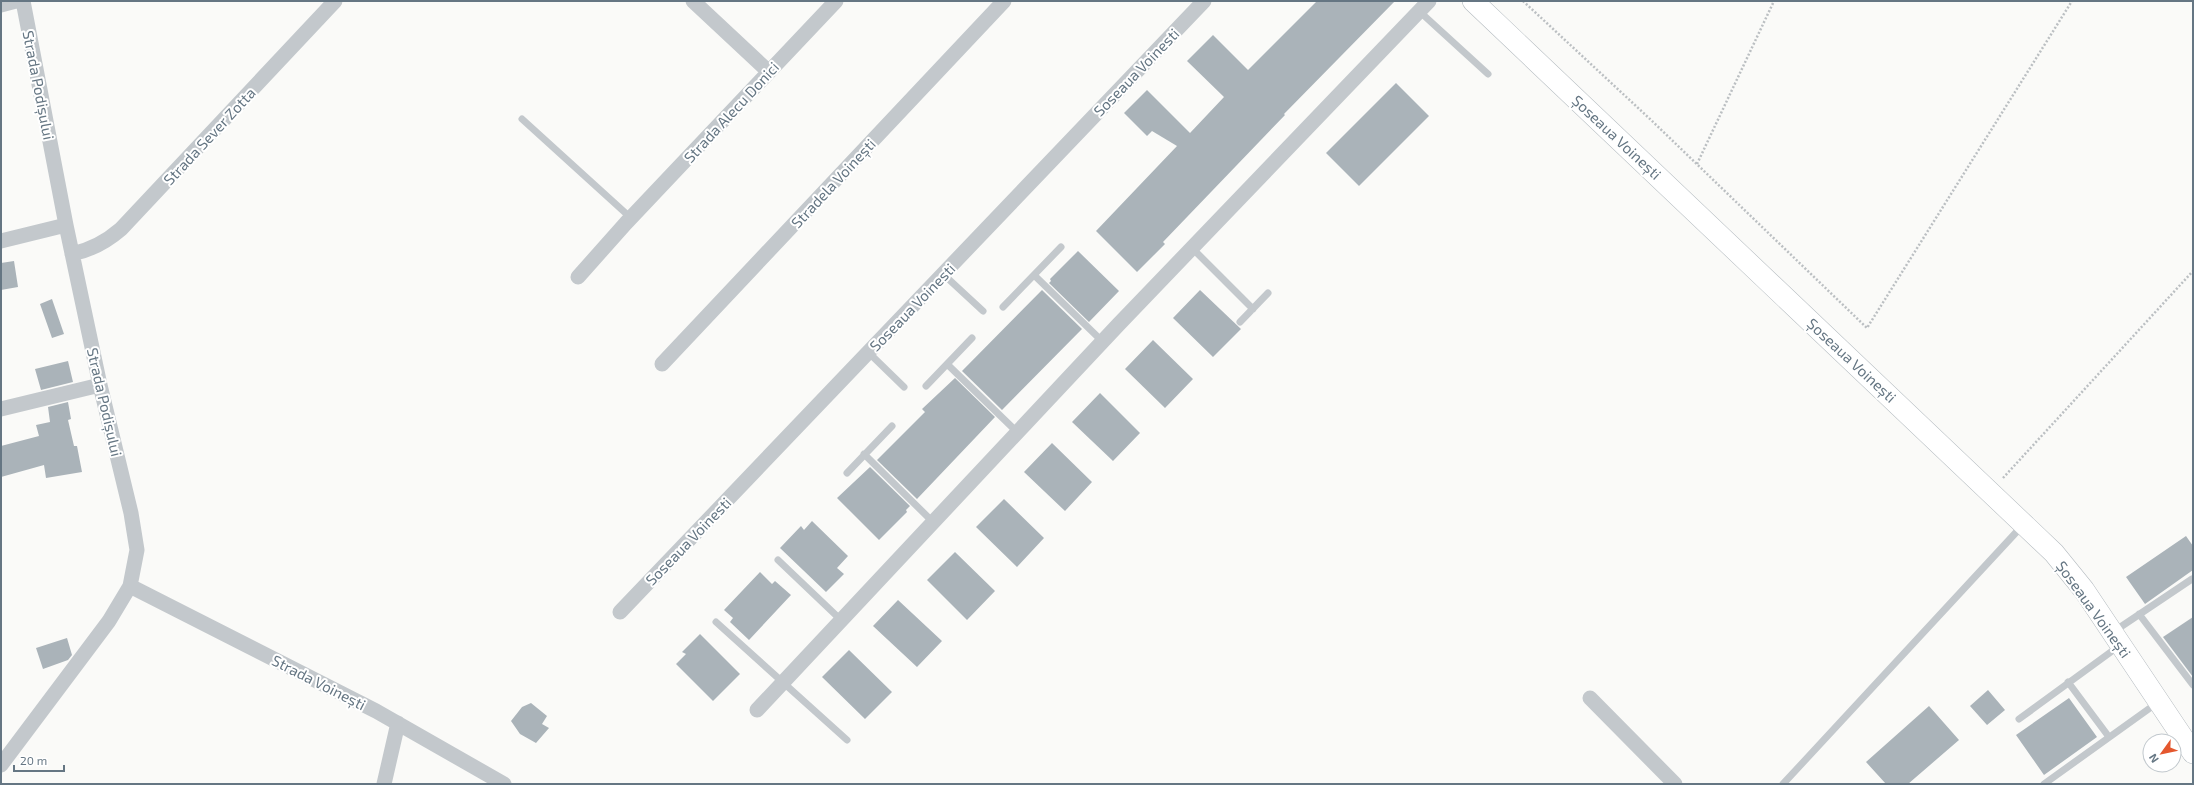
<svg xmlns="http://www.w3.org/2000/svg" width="2194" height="785" viewBox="0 0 2194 785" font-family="'Exo 2',sans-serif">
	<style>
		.building { fill: #aab3b9 }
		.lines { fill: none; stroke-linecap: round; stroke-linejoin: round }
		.secondary-casing { stroke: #b3babf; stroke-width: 22 }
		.path { stroke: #bbbfc2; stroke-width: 2.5; stroke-dasharray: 2 2; stroke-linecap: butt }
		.service { stroke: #c3c8cc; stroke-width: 7 }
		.minor { stroke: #c3c8cc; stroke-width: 15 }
		.secondary { stroke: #fff; stroke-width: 21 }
		.labels { text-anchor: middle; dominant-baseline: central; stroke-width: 4; stroke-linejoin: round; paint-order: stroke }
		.street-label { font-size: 15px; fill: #657683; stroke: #fff }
	</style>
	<rect width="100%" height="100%" fill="#fafaf8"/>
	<path class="building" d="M1317 1H1395L1284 114 1285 115 1163 242 1165 244 1137 272 1096 231 1177 146 1152 131 1147 136 1124 113 1147 90 1190 133 1224 97 1187 61 1213 35 1248 70Z
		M1396 83 1429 116 1359 186 1326 153Z
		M1078 251 1119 291 1089 322 1049 283 1051 281 1050 279Z
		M14 261 18 287 1 290V263Z
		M1042 290 1082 329 1002 410 962 371Z
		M1200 290 1241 329 1213 357 1173 318Z
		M52 299 64 334 52 338 40 304Z
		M1153 340 1193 379 1165 408 1125 369Z
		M68 361 73 382 41 390 35 369Z
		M955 378 995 417 917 499 877 460 925 412 922 409Z
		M1100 393 1140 433 1113 461 1072 422Z
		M68 402 71 419 68 420 74 446H77L82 472 46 478 44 465 1 477V446L39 436 36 425 50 422 48 407Z
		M1052 443 1092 482 1065 511 1024 472Z
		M870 467 910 506 906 510 907 512 879 540 837 498Z
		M1004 499 1044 538 1017 567 976 527Z
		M812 521 848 556 837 568 844 574 826 592 780 548 801 526 804 530Z
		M2186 536 2193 546V570L2145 604 2126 577Z
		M955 552 995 591 967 620 927 580Z
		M760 572 772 584 775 581 791 595 749 640 730 622 733 618 724 610Z
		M898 600 942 641 917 667 873 626Z
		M2193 617V677L2163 637Z
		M700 634 740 674 713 701 676 664 686 654 682 652Z
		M67 638 72 655 68 660 43 669 36 648Z
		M849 650 892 692 865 719 822 677Z
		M1988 690 2005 710 1987 725 1970 706Z
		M2069 698 2097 737 2044 775 2016 735Z
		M531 703 547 716 542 724 549 728 536 743 520 734 511 721 522 707Z
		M1929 706 1959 740 1908 784H1886L1866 762Z"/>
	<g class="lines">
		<defs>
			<path id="secondary" d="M1473 1 2054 553 2084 590 2193 753"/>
		</defs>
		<use href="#secondary" class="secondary-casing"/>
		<path class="path" d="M1523 1 1650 119 1867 328 2072 1
			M1697 164 1774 1
			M2003 478 2193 271"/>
		<path class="service" d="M1419 11 1488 74
			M522 119 631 218
			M1192 248 1253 309
			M943 274 983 311
			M1034 275 1102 341
			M1003 307 1061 247
			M1240 322 1268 293
			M868 352 904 387
			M947 364 1017 432
			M926 386 972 338
			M864 454 933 522
			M847 473 892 426
			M778 560 841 620
			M2139 614 2193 685
			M716 622 847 740
			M2113 632 2192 579
			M2068 682 2109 737
			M2019 719 2119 646
			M1783 784 2022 526
			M2044 784 2157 703"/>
		<path class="minor" d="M693 1 769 72
			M1 5 16 1
			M1 241 66 225
			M72 254C91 250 106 242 121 229L335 1
			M578 277 626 223 836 1
			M662 364 1004 1
			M1 409 100 385
			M130 586 376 711 504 784
			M620 612 1204 1
			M1590 698 1675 784
			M757 710 1118 325 1429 1
			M1 765 109 621 130 586 137 550 131 513 100 385 66 225 23 1
			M384 784 398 723"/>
		<use href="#secondary" class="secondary"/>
	</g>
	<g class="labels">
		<g class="street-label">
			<text transform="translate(1136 72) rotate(-46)">Soseaua Voinesti</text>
			<text transform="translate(39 85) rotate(79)">Strada Podișului</text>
			<text transform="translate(731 112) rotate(-47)">Strada Alecu Donici</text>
			<text transform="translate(209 136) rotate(-47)">Strada Sever Zotta</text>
			<text transform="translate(1617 137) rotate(43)">Șoseaua Voinești</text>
			<text transform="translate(833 183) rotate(-47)">Stradela Voinești</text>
			<text transform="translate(912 307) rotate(-46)">Soseaua Voinesti</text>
			<text transform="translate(1852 360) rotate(43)">Șoseaua Voinești</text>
			<text transform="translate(105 402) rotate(77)">Strada Podișului</text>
			<text transform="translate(688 541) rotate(-46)">Soseaua Voinesti</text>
			<text transform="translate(2094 609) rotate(54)">Șoseaua Voinești</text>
			<text transform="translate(319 682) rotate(27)">Strada Voinești</text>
		</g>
	</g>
	<rect width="2194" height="785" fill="none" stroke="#657683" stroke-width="4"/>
	<g transform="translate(2162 753) rotate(237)"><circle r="19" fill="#ffffff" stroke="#c1c8cd"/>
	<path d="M0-3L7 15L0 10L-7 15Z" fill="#e4572e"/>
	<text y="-6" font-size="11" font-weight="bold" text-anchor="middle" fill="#657683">N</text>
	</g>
	<path d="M14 765v6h50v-6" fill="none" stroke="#657683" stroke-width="2"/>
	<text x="20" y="765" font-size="12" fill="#657683" stroke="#ffffff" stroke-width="3" paint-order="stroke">20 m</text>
</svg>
